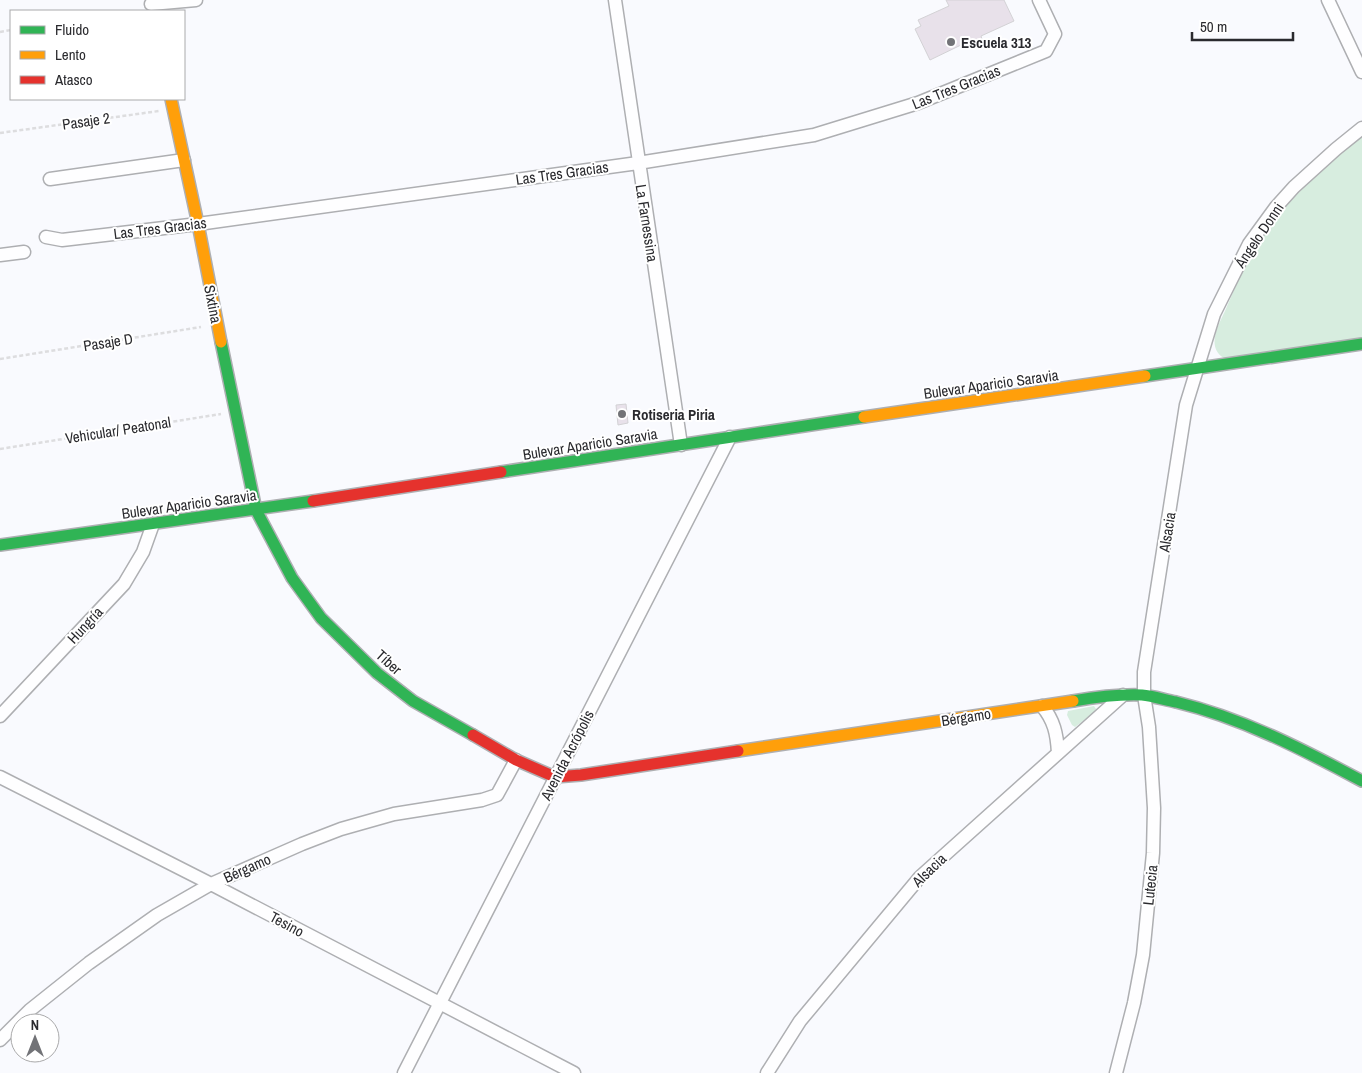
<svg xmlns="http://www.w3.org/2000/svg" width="1362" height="1073" viewBox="0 0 1362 1073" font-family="'Archivo Narrow',sans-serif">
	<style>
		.green { fill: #d7eddf }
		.building { fill: #e8e1ea; stroke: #d3d2d5 }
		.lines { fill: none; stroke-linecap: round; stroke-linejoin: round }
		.street-casing { stroke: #aeafb2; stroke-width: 15 }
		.fast-casing { stroke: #aeafb2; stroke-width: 14 }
		.slow-casing { stroke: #aeafb2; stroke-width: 14 }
		.jam-casing { stroke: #aeafb2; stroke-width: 14 }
		.path { stroke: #dddddf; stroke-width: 2.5; stroke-dasharray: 4 2.5; stroke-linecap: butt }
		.street { stroke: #fefeff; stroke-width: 12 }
		.fast { stroke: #30b455; stroke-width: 11 }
		.slow { stroke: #ff9f0a; stroke-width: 11 }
		.jam { stroke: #e5322d; stroke-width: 11 }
		.poi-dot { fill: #727377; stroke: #fff; stroke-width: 2 }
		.labels { text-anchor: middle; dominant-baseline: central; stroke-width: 4; stroke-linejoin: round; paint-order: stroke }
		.poi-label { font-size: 15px; font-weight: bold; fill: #2a2a2e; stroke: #fff; text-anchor: start }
		.street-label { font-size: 15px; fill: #2a2a2e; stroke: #fff }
	</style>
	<rect width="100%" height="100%" fill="#f9fafe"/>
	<path class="green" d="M1362 136V339L1224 358C1206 347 1218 326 1225 311 1236 285 1247 259 1263 236 1290 197 1325 166 1362 136Z
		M1094 706 1096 709 1095 712 1075 727 1072 725 1067 715 1068 711Z"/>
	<path class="building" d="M946 0H1004L1014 21 981 36 982 39 962 48 961 45 930 60 915 29 921 26 918 20 949 6Z
		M626 404 628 423 618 425 616 405Z"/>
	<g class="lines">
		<defs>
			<path id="street" d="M615 0 681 445
				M1328 0 1362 72
				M151 4 196 0
				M50 179 184 160
				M46 237 62 240 198 224 638 163 814 135 918 103 1046 51 1055 34 1039 0
				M0 255 24 252
				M1042 706C1054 720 1057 734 1058 753
				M0 716 124 584 143 552 153 524
				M0 777 211 884 574 1073
				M0 1040 30 1010 89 963 157 915 211 884 302 844 341 829 394 814 482 800 497 795 516 760
				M404 1073 730 437
				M767 1073 800 1021 920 877 1123 695
				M1116 1073 1134 1003 1143 955 1153 853 1154 808 1149 727 1144 695V672L1186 405 1214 314 1249 244 1276 207 1294 187 1336 149 1362 128"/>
			<path id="fast" d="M221 342 256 510 292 578 321 618 377 673 413 701 473 735
				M1145 376 1362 344
				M501 472 864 417
				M0 545 313 501
				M1073 701C1096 697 1119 694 1142 695 1153 696 1165 700 1176 702 1242 718 1302 749 1362 781"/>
			<path id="slow" d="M171 99 198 224 221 342
				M864 417 1145 376
				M738 751 1073 701"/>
			<path id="jam" d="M313 501 501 472
				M473 735 516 760 555 777 581 775 738 751"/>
		</defs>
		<use href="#street" class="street-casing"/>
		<use href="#fast" class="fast-casing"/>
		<use href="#slow" class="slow-casing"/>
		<use href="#jam" class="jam-casing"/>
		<path class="path" d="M0 32 11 30
			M0 133 159 111
			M0 359 201 327
			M0 449 221 414"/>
		<use href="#street" class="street"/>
		<use href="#fast" class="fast"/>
		<use href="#slow" class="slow"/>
		<use href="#jam" class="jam"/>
	</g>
	<g class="poi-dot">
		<circle cx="951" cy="42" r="5"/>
		<circle cx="622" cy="414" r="5"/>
	</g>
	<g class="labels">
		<g class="poi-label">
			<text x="961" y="42">Escuela 313</text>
			<text x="632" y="414">Rotiseria Piria</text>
		</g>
		<g class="street-label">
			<text transform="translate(956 87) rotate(-22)">Las Tres Gracias</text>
			<text transform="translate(86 121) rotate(-8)">Pasaje 2</text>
			<text transform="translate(562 173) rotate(-8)">Las Tres Gracias</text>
			<text transform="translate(647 223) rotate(81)">La Farnessina</text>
			<text transform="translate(160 228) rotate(-7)">Las Tres Gracias</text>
			<text transform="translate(1259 235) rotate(-56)">Ángelo Donni</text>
			<text transform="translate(213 304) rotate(79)">Sixtina</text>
			<text transform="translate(108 342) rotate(-9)">Pasaje D</text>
			<text transform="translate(991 384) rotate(-8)">Bulevar Aparicio Saravia</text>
			<text transform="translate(118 430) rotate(-9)">Vehicular/ Peatonal</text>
			<text transform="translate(590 444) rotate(-9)">Bulevar Aparicio Saravia</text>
			<text transform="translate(189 504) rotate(-8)">Bulevar Aparicio Saravia</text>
			<text transform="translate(1167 532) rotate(-81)">Alsacia</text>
			<text transform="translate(85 625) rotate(-47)">Hungría</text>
			<text transform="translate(389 662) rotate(42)">Tíber</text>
			<text transform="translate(966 717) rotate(-9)">Bérgamo</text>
			<text transform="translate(567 755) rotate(-63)">Avenida Acrópolis</text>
			<text transform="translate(247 868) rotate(-24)">Bérgamo</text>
			<text transform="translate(929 870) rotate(-44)">Alsacia</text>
			<text transform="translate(1150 885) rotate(-84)">Lutecia</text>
			<text transform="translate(287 924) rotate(28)">Tesino</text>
		</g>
	</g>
	<rect x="10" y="10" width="175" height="90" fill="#ffffff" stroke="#aaaaab"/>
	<rect x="20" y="26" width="25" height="8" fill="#30b455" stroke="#aaaaab"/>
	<text x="55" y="35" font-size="15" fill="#2a2a2e">Fluido</text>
	<rect x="20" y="51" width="25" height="8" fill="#ff9f0a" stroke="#aaaaab"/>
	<text x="55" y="60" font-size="15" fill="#2a2a2e">Lento</text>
	<rect x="20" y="76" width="25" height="8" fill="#e5322d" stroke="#aaaaab"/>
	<text x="55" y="85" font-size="15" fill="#2a2a2e">Atasco</text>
	<g transform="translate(35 1038)"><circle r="24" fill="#ffffff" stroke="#aaaaab"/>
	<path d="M0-4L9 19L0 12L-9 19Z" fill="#727377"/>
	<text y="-8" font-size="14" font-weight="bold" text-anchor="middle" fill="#2a2a2e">N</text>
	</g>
	<path d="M1192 32v8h101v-8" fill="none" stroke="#2a2a2e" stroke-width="2.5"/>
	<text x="1200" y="32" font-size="15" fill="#2a2a2e" stroke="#ffffff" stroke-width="4" paint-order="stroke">50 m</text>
</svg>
